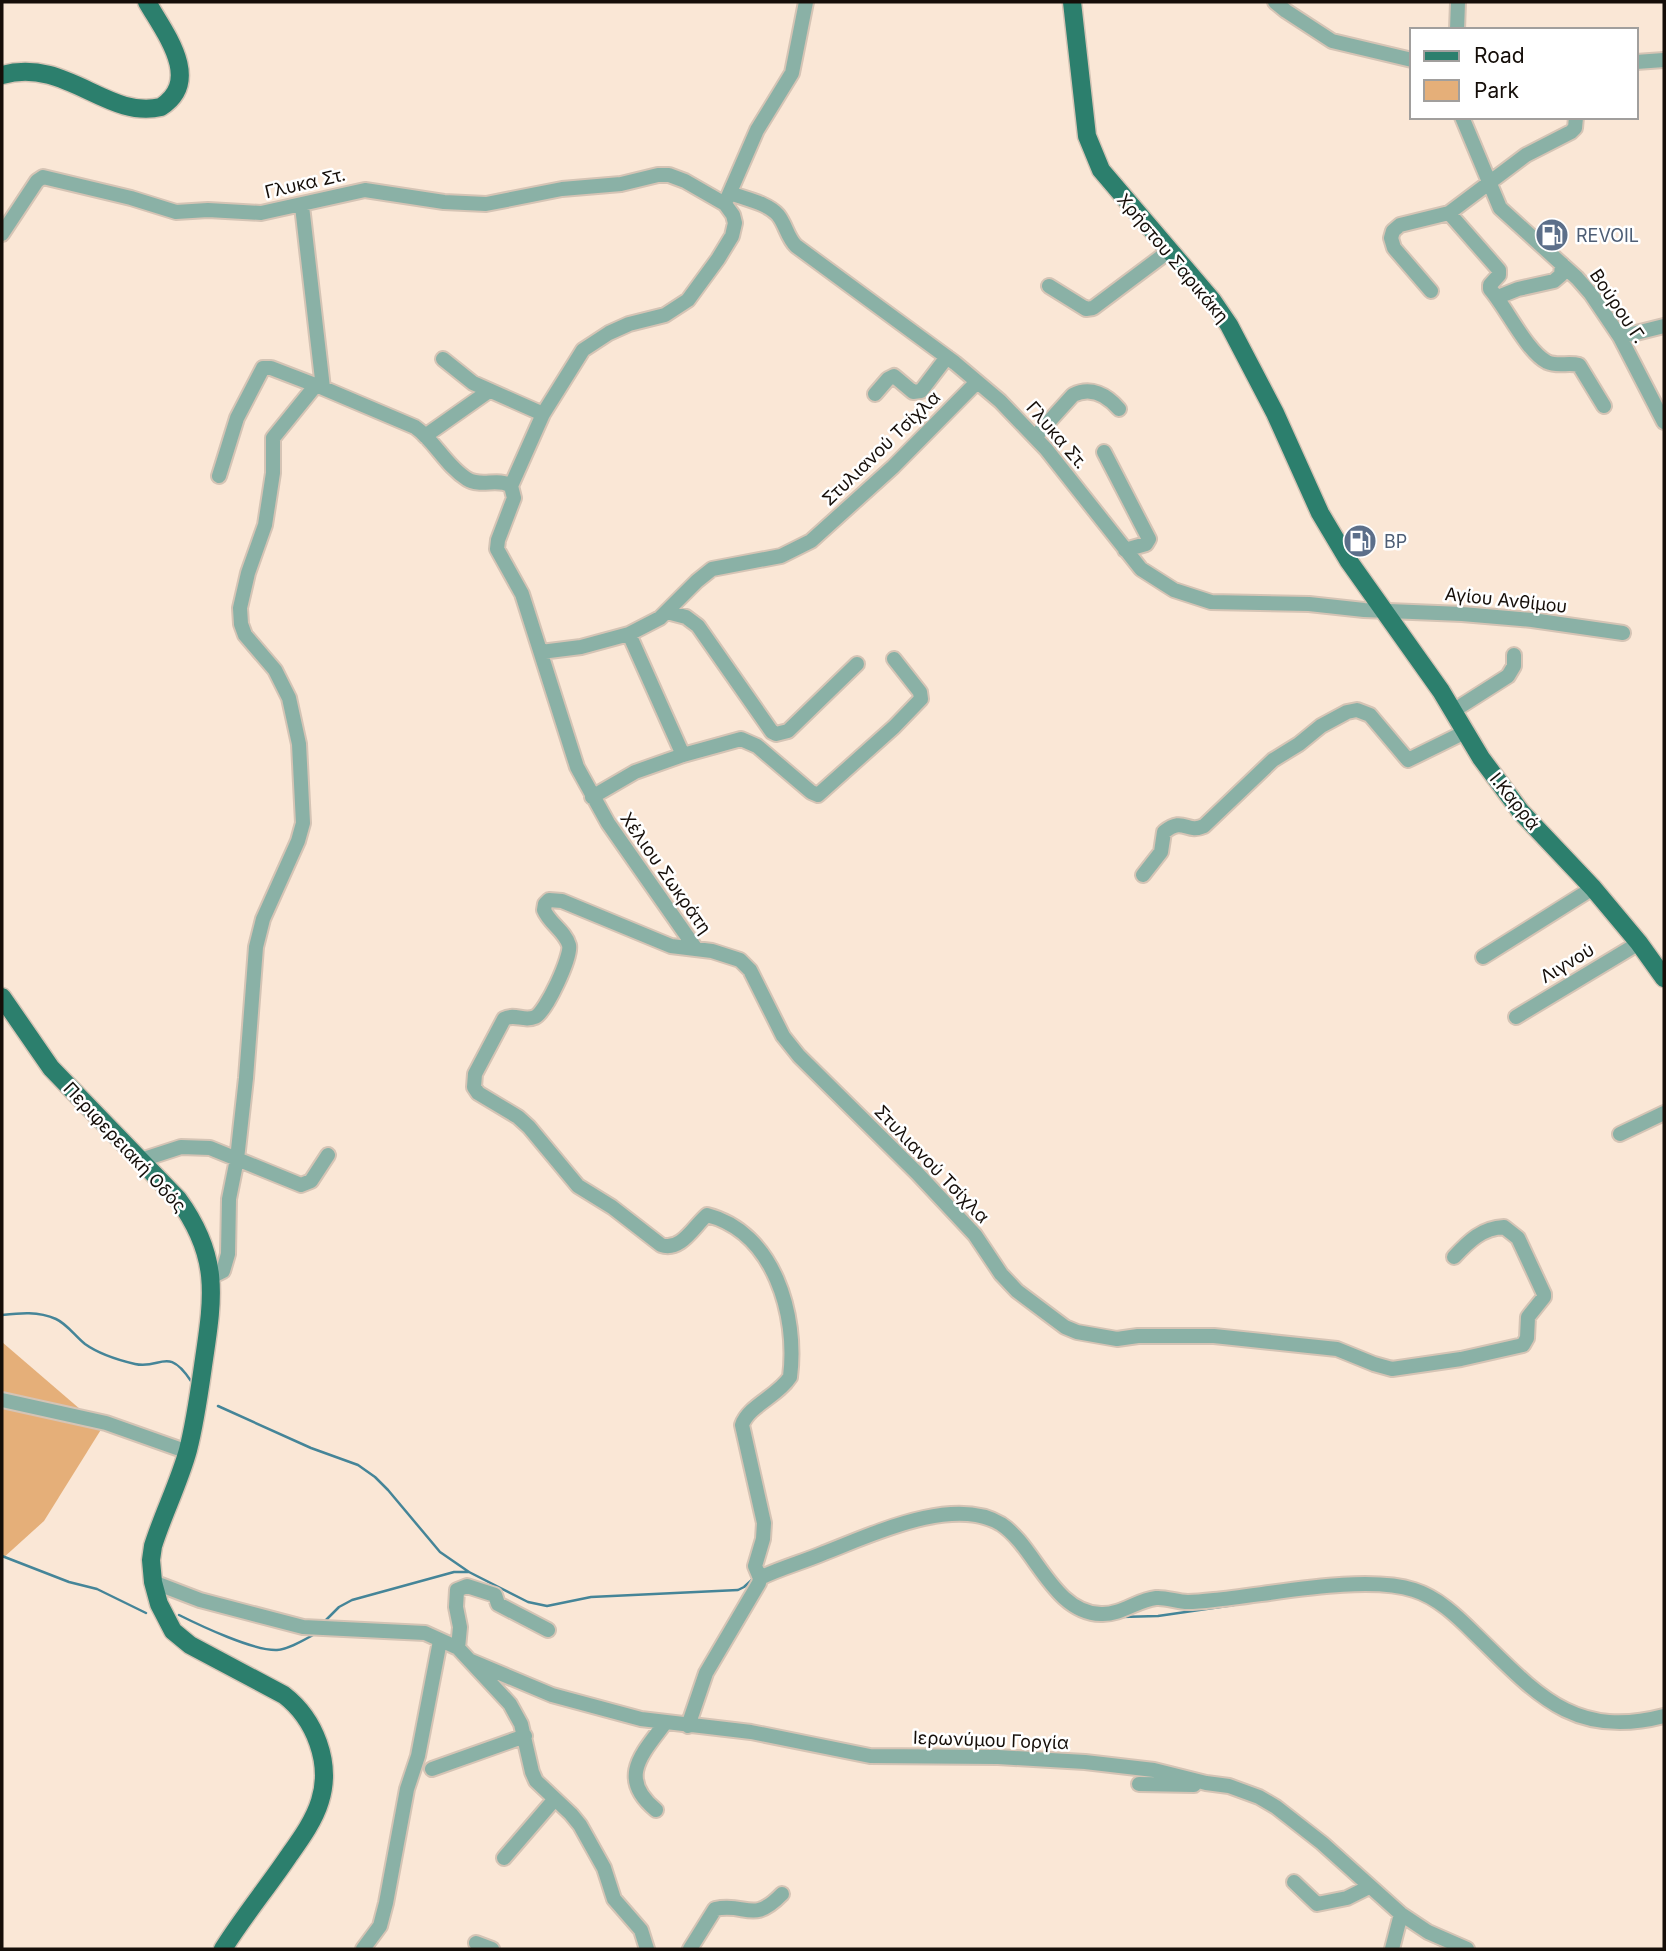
<svg xmlns="http://www.w3.org/2000/svg" width="1666" height="1951" viewBox="0 0 1666 1951" font-family="Inter,sans-serif">
	<style>
		.green { fill: #e5af79 }
		.lines { fill: none; stroke-linecap: round; stroke-linejoin: round }
		.stream { stroke: #458598; stroke-width: 2.5 }
		.minor-casing { stroke: #d5c4b5; stroke-width: 18 }
		.major-casing { stroke: #d5c4b5; stroke-width: 21 }
		.minor { stroke: #8ab1a6; stroke-width: 14 }
		.major { stroke: #2c7f6d; stroke-width: 18 }
		.labels { text-anchor: middle; dominant-baseline: central; stroke-width: 5; stroke-linejoin: round; paint-order: stroke }
		.street-label { font-size: 18px; fill: #150e09; stroke: #fff }
		.service-label { font-size: 18px; fill: #4e5e75; stroke: #fff; text-anchor: start }
	</style>
	<rect width="100%" height="100%" fill="#fae7d6"/>
	<path class="green" d="M2 1342 102 1428 44 1521 2 1559Z"/>
	<g class="lines">
		<path class="stream" d="M2 1315C20 1313 38 1311 56 1319 67 1324 75 1336 85 1344 99 1354 118 1360 135 1364 161 1370 167 1345 191 1381
			M218 1406 311 1448 358 1465 375 1477 388 1490 440 1552 469 1572
			M2 1556 69 1582 97 1589 146 1613
			M179 1615C201 1626 254 1651 277 1650 289 1649 302 1641 313 1635
			M1121 1617 1158 1616 1234 1605
			M325 1621 339 1607 352 1600 454 1572H469L528 1602 547 1606 591 1597 738 1590 744 1587 755 1577"/>
		<defs>
			<path id="minor" d="M1275 2 1286 11 1332 41 1412 60
				M1457 30 1458 2
				M1636 62 1664 60
				M1462 117 1500 208 1577 278 1591 294 1620 337 1664 422
				M730 193C745 199 768 203 778 215 786 225 787 237 796 246L955 363 1000 401 1046 449 1141 569 1174 590 1211 602 1309 604 1364 610 1462 614 1532 620 1623 633
				M727 199 757 130 792 73 806 2
				M302 206 323 388 415 427C435 441 446 466 467 479 481 488 498 477 511 486L514 498 498 540 497 549 522 594 577 767 608 823 696 949
				M1449 213 1499 270V275L1490 285V289C1506 307 1527 352 1547 362 1558 367 1568 362 1579 365L1604 406
				M2 234 37 181 43 177 131 198 176 212 208 210 261 213 365 190 444 202 486 204 562 189 621 184 658 175H669L685 181 725 204 733 215 735 223 732 236 718 259 688 300 665 315 629 324 609 333 583 350 543 414 511 486
				M1049 286 1086 309 1093 308 1169 251
				M1431 291 1394 248 1391 238 1393 231 1400 225 1449 213 1526 155 1571 132 1575 128 1576 117
				M1498 297 1518 289 1554 281 1561 275 1562 264
				M1620 337 1664 326
				M443 359 473 383 543 414
				M875 394 888 379 894 376 913 392 921 391 947 357
				M425 436 489 391
				M1035 437 1073 395C1091 386 1107 395 1119 409
				M1104 452 1149 539 1146 544 1125 550
				M219 476 237 418 263 368H271L323 388
				M667 612 686 617 698 626 772 732 776 734 788 731 857 664
				M629 634 683 755
				M541 652 581 647 629 634 660 618 697 581 712 569 781 556 811 541 893 467 977 382
				M1453 711 1508 676 1514 666V655
				M592 797 635 772 683 755 741 739 757 746 811 792 818 795 894 727 921 699 920 692 894 659
				M1143 875 1161 852 1164 832C1184 816 1186 834 1204 826L1273 760 1299 744 1321 726 1347 712 1357 710 1370 715 1408 760 1465 732
				M1483 957 1593 888
				M1516 1017 1639 943
				M1620 1134 1664 1113
				M141 1160 181 1147 210 1148 301 1185 311 1181 328 1155
				M211 1277 223 1271 228 1254 229 1199 237 1159 246 1078 256 947 263 919 298 841 303 823 299 744 289 698 275 670 245 635 241 624 240 608 248 573 265 525 273 473V438L316 385
				M2 1400 106 1423 188 1452
				M760 1578C780 1568 803 1562 824 1553 871 1535 953 1495 1001 1524 1035 1546 1053 1613 1101 1614 1121 1615 1137 1600 1156 1598 1166 1597 1177 1602 1188 1602 1196 1602 1205 1601 1214 1600 1268 1595 1364 1574 1414 1590 1437 1597 1457 1616 1474 1633 1535 1692 1572 1740 1664 1716
				M153 1582 200 1600 303 1627 425 1633 458 1648 510 1704 521 1724 532 1772 536 1781 571 1814 580 1825 604 1868 614 1899 641 1930 647 1949
				M458 1648 460 1627 456 1607 457 1590 467 1586 495 1595 498 1604 548 1630
				M471 1661 552 1695 641 1719 751 1732 870 1756 998 1757 1085 1762 1154 1770 1206 1783 1229 1786 1259 1797 1276 1807 1322 1843 1401 1914 1428 1932 1467 1949
				M688 1726 706 1673 759 1583 760 1578 755 1566 763 1539 764 1523 742 1425C748 1406 778 1396 790 1377 798 1315 774 1232 707 1215 694 1226 681 1252 661 1245L612 1207 578 1186 529 1127 518 1117 478 1093 474 1087 475 1074 504 1019C515 1013 524 1022 535 1017 546 1012 572 956 569 945 565 931 549 923 544 910L545 904 549 900 562 901 671 946 712 951 740 960 750 970 783 1036 799 1056 917 1173 975 1235 1001 1274 1017 1291 1065 1327 1077 1332 1117 1339 1138 1336H1214L1337 1349 1374 1364 1392 1369 1461 1359 1523 1345 1527 1338 1528 1317 1544 1297V1294L1518 1238 1504 1227C1482 1228 1469 1241 1454 1257
				M432 1769 525 1736
				M1139 1784 1194 1785
				M656 1810C617 1778 642 1754 665 1723
				M504 1858 554 1800
				M1294 1882 1317 1904 1347 1898 1369 1887
				M476 1943 492 1949
				M363 1949 380 1926 386 1903 407 1789 418 1756 440 1641
				M690 1949 715 1909C747 1902 752 1925 782 1894
				M1392 1949 1401 1914"/>
			<path id="major" d="M1072 2 1087 136 1101 170 1212 300 1229 325 1275 413 1320 513 1348 560 1441 691 1481 758 1521 812 1593 888 1639 943 1664 978
				M2 75C66 57 107 120 161 107 203 80 164 32 147 2
				M2 997 51 1068 178 1199C221 1258 213 1298 203 1366 199 1394 195 1423 188 1450 179 1483 163 1514 153 1546L151 1560 153 1582 159 1604 173 1631 190 1645 284 1695C315 1719 332 1763 320 1801 314 1821 300 1840 288 1857 267 1888 243 1917 223 1949"/>
		</defs>
		<use href="#minor" class="minor-casing"/>
		<use href="#major" class="major-casing"/>
		<use href="#minor" class="minor"/>
		<use href="#major" class="major"/>
	</g>
	<defs>
		<symbol id="fuel-disc" viewBox="-11 -11 22 22"><circle r="9.5" fill="#5c6f8a" stroke="#fff"/><path d="M-5.5-6h7V0h2V4h1.3V-2.5L3-4.5l.8-.8L6-3V5H2.5V1h-1V6h-7ZM-4.2-4.7v3.2H.2V-4.7Z" fill="#fff"/></symbol>
	</defs>
	<g fill-rule="evenodd">
		<use href="#fuel-disc" x="1533" y="216" width="38" height="38"/>
		<use href="#fuel-disc" x="1341" y="522" width="38" height="38"/>
	</g>
	<g class="labels">
		<g class="street-label">
			<text transform="translate(305 183) rotate(-13)">Γλυκα Στ.</text>
			<text transform="translate(1173 258) rotate(50)">Χρήστου Σαρικάκη</text>
			<text transform="translate(1618 306) rotate(56)">Βούρου Γ.</text>
			<text transform="translate(1057 435) rotate(49)">Γλυκα Στ.</text>
			<text transform="translate(881 448) rotate(-44)">Στυλιανού Τσίχλα</text>
			<text transform="translate(1506 600) rotate(6)">Αγίου Ανθίμου</text>
			<text transform="translate(1515 801) rotate(51)">Ι.Καρρά</text>
			<text transform="translate(666 873) rotate(55)">Χέλιου Σωκράτη</text>
			<text transform="translate(1567 963) rotate(-31)">Λιγνού</text>
			<text transform="translate(125 1147) rotate(47)">Περιφερειακή Οδός</text>
			<text transform="translate(932 1164) rotate(46)">Στυλιανού Τσίχλα</text>
			<text transform="translate(991 1740) rotate(2)">Ιερωνύμου Γοργία</text>
		</g>
		<g class="service-label">
			<text x="1576" y="235">REVOIL</text>
			<text x="1384" y="541">BP</text>
		</g>
	</g>
	<rect width="1666" height="1951" fill="none" stroke="#150e09" stroke-width="7"/>
	<rect x="1410" y="28" width="228" height="91" fill="#ffffff" stroke="#a19f9d" stroke-width="2"/>
	<rect x="1424" y="51" width="35" height="10" fill="#2c7f6d" stroke="#a19f9d" stroke-width="2"/>
	<text x="1474" y="63" font-size="21" fill="#150e09">Road</text>
	<rect x="1424" y="80" width="35" height="21" fill="#e5af79" stroke="#a19f9d" stroke-width="2"/>
	<text x="1474" y="98" font-size="21" fill="#150e09">Park</text>
</svg>
